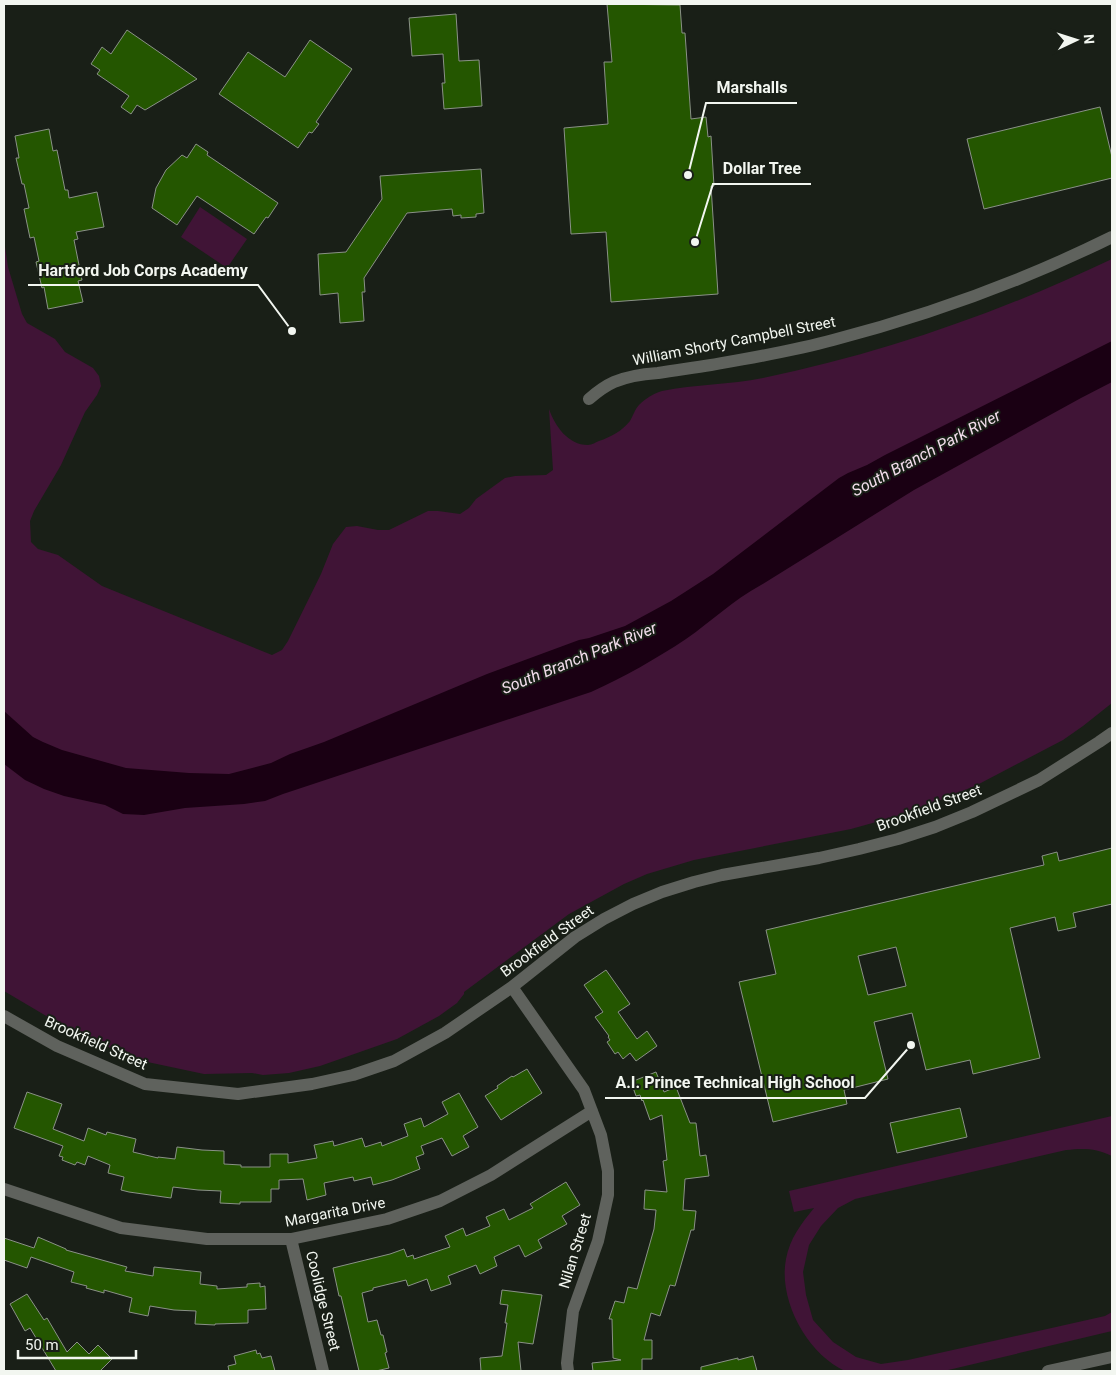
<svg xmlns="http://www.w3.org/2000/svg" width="1116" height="1375" viewBox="0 0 1116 1375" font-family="Roboto,sans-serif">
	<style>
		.green { fill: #401436 }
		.water { fill: #1a0013 }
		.building { fill: #245600; stroke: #8a9187; fill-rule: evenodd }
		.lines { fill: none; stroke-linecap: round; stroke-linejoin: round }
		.street { stroke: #5f625d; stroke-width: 12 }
		.labels { text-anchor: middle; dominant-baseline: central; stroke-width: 4; stroke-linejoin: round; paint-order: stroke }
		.street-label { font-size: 15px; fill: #f2f6f0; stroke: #191f17 }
		.water-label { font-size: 16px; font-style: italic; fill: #f2ddeb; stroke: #191f17 }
		.leader { fill: none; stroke: #f2f6f0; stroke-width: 2 }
		.callout-dot { fill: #f2f6f0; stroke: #191f17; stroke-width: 2 }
		.callout-label { font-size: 16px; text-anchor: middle; font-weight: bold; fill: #f2f6f0; stroke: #191f17; stroke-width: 4; stroke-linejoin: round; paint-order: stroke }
	</style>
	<rect width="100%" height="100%" fill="#191f17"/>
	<path class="green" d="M200 207 247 239 227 268 181 237Z
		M4 240 8 267 22 314 27 323 55 339 65 352 93 368 99 376 101 386 97 395 85 412 61 465 34 511 30 521 31 542 38 549 58 555 102 586 272 655 282 650 288 641 321 574 333 544 346 527 357 526 378 530H389L428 511H438L460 514 469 508 476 499 505 478 515 476 546 475 553 470 549 409C555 426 568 445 588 445 592 445 596 442 599 441 611 437 622 431 630 421 633 416 635 409 639 405 645 399 654 393 662 391 695 384 730 385 763 378 884 353 1001 312 1112 259V703L1083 726 1063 740 977 785 936 802 894 817 851 829 694 860 647 874 624 884 569 914 464 992V994L457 1003 439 1016 397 1039 320 1066 289 1073 263 1075 252 1073 204 1074 138 1060 70 1030 4 991Z
		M1112 1116V1156C1096 1148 1083 1148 1066 1150L855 1199 838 1208 821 1226 809 1245 803 1272 806 1295 813 1320 833 1342 856 1357 881 1364 908 1360 1105 1316 1112 1312V1331L944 1371H845C807 1354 778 1300 786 1259 790 1238 801 1224 814 1208L794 1212 789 1191Z"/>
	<path class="water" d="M1112 341V382L1081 398 914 490 761 585C733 600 712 621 686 639 656 659 624 677 591 692L283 794 265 801 244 804 185 808 144 815 123 814 105 805 64 796 44 789 25 780 4 764V711L33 737 43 742 62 750 126 768 189 773 229 774 271 763 290 754 324 742 487 674 579 640 589 638 625 626 671 601 713 574 839 478 848 473 867 465 885 455Z"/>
	<path class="building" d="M607 4 680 5 682 33H685L691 119 706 117 708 137 711 136 714 186H711L718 294 611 302 606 232 571 234 564 128 608 124 604 62H612Z
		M456 14 459 61 479 60 482 106 444 109 442 83H445L443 54 412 56 409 18Z
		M127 30 169 59 197 79 145 110 137 105 131 114 121 107 129 96 97 74 100 70 91 64 102 47 111 54Z
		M310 40 352 69 316 122 319 124 312 133 309 132 298 148 219 94 248 52 285 77Z
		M1100 107 1112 157V178L984 209 967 139Z
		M49 129 53 151 57 150 65 190H68L69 198 97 192 104 227 76 232 78 239 74 240 82 280 78 281 83 302 48 309 44 287 42 288 36 262 39 261 34 237 30 238 24 209 29 208 24 184H22L16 158H19L15 136Z
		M196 144 208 152 207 155 278 203 268 218 266 217 254 234 197 196 177 225 152 208 156 188 166 170 182 155 187 158Z
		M481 169 484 213 476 214V217L461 218V215L453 216 452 209 407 213 364 278 365 292H362L364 321 340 323 338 293 320 295 318 254 346 252 382 199 380 176Z
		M1112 848V904L1073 913 1076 927 1058 931 1055 917 1010 928 1040 1058 973 1074 970 1060 926 1070 912 1013 874 1022 888 1079 844 1090 847 1104 773 1122 739 982 776 974 766 930 1044 865 1042 856 1057 852 1059 861ZM896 947 906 986 868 995 858 956Z
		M606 970 630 1004 618 1012 637 1039 647 1031 657 1046 636 1061 630 1053 623 1059 618 1052 615 1054 607 1042 610 1040 608 1037 609 1036 595 1017 603 1012 584 985Z
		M527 1069 542 1093 501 1120 485 1096 498 1088 497 1086 512 1076 513 1077Z
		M656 1072 664 1092 676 1087 690 1123H696L700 1156 706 1155 709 1176 685 1179 683 1210 696 1211 694 1230H691L675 1286 670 1285 660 1316 651 1313 644 1340H652V1359H642V1371H593L592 1363 621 1360 613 1358 612 1319H609L615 1301 624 1303 628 1287 637 1289 654 1229 656 1210 644 1209 645 1190 667 1192 663 1161 667 1160 662 1115 650 1120 643 1100 642 1101 640 1095 636 1096 631 1082Z
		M27 1092 62 1104 53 1129 84 1141 88 1128 106 1135 107 1132 136 1139 133 1152 158 1158V1157L175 1159 177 1147 202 1150 224 1151V1164L241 1165V1167H270V1154H288V1163L317 1158 314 1145 333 1141 334 1146 362 1138 365 1147 381 1142 382 1146 408 1136 404 1124 421 1118 424 1127 448 1114 442 1102 459 1093 478 1127 463 1136 469 1147 452 1156 442 1138 421 1146 424 1154 416 1157 420 1169 392 1180 373 1185 371 1177 354 1181 353 1177 324 1183 326 1195 307 1200 303 1179 279 1180V1189H271V1202H240V1204L220 1203 221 1191 198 1190 173 1187 171 1198 129 1192 121 1190 124 1177 108 1173 110 1165 88 1156 85 1165 77 1162 75 1165 62 1160 63 1157 59 1156 63 1146 14 1128Z
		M960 1108 967 1137 897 1153 890 1123Z
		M566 1182 580 1205 562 1216 567 1224 538 1240 542 1248 525 1257 519 1245 494 1257 497 1266 480 1274 476 1265 448 1276 451 1284 431 1291 427 1279 408 1286 406 1280 373 1288V1290L362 1293 368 1322 377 1320 381 1335H383L387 1352 385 1353 389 1368 376 1371H359L341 1296H339L333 1268 390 1254 404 1249 407 1257 413 1255 414 1259 450 1247 445 1236 463 1228 466 1236 490 1226 486 1217 504 1209 509 1220 533 1208 530 1204Z
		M38 1237 66 1249V1250L127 1267 125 1271 153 1276 154 1267 201 1272 200 1284 217 1286V1289L247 1287V1284L260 1283V1287L265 1286 266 1309 248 1310V1323L215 1324V1325L195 1324 196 1311 174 1310 150 1306 148 1316 129 1312 132 1298 104 1290V1293L97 1291 86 1288 87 1286 71 1282 74 1272 31 1257 27 1268 4 1260V1238L34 1248Z
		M502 1290 542 1295 533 1344 518 1342 521 1371H481L480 1358 502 1356 507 1323H505L508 1305 500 1304Z
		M27 1294 44 1320 47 1318 67 1352 77 1342 89 1354 98 1345 112 1359 100 1371H56L30 1328 25 1331 10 1304Z
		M256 1350 257 1354 260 1353 262 1358 271 1356 275 1371H229L228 1366 236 1364 234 1356Z
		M753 1356 757 1371H701V1367L738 1358V1360Z"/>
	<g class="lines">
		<path class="street" d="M589 399C597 392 605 386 614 382 628 376 644 374 658 373 676 370 693 368 711 365 751 358 793 351 833 340 929 315 1023 281 1112 237
			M512 987 584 1090 601 1135 608 1171V1195L598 1241 573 1311 567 1363 568 1371
			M4 1016 57 1046 145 1084 238 1094 312 1084 353 1075 394 1061 445 1033 512 987 575 937 604 919 633 904 662 892 694 882 722 875 819 858 859 849 898 839 935 827 972 812 1039 780 1099 742 1112 733
			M4 1189 121 1228 207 1239H291L387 1219 440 1201 491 1175 592 1111
			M291 1239 323 1371
			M1048 1371 1112 1357"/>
	</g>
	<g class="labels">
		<g class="street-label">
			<text transform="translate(734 341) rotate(-11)">William Shorty Campbell Street</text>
			<text transform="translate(929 808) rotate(-20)">Brookfield Street</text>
			<text transform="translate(547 941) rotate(-36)">Brookfield Street</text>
			<text transform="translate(96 1043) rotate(24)">Brookfield Street</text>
			<text transform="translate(335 1212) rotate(-11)">Margarita Drive</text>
			<text transform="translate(575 1251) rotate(-73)">Nilan Street</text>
			<text transform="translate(323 1301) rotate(76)">Coolidge Street</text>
		</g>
		<g class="water-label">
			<text transform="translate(926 453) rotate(-28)">South Branch Park River</text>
			<text transform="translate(579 658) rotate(-22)">South Branch Park River</text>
		</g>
	</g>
	<path class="leader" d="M688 175L706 103H797M695 242L713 184H811M292 331L258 285H28M911 1045L865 1098H605"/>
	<g class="callout-dot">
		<circle cx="688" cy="175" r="5"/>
		<circle cx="695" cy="242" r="5"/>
		<circle cx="292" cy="331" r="5"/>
		<circle cx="911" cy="1045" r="5"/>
	</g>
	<g class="callout-label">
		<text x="752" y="93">Marshalls</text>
		<text x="762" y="174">Dollar Tree</text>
		<text x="143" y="276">Hartford Job Corps Academy</text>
		<text x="735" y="1088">A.I. Prince Technical High School</text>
	</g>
	<rect width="1116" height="1375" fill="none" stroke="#f2f6f0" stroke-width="10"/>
	<g transform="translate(1076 40) rotate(86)" stroke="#191f17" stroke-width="4" paint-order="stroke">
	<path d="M0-4L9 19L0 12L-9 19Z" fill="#f2f6f0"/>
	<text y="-8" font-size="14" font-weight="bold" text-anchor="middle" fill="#f2f6f0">N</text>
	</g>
	<path d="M18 1350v8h118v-8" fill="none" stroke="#f2f6f0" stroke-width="2.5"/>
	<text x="25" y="1350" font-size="15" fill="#f2f6f0" stroke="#191f17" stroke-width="4" paint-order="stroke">50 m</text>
</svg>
